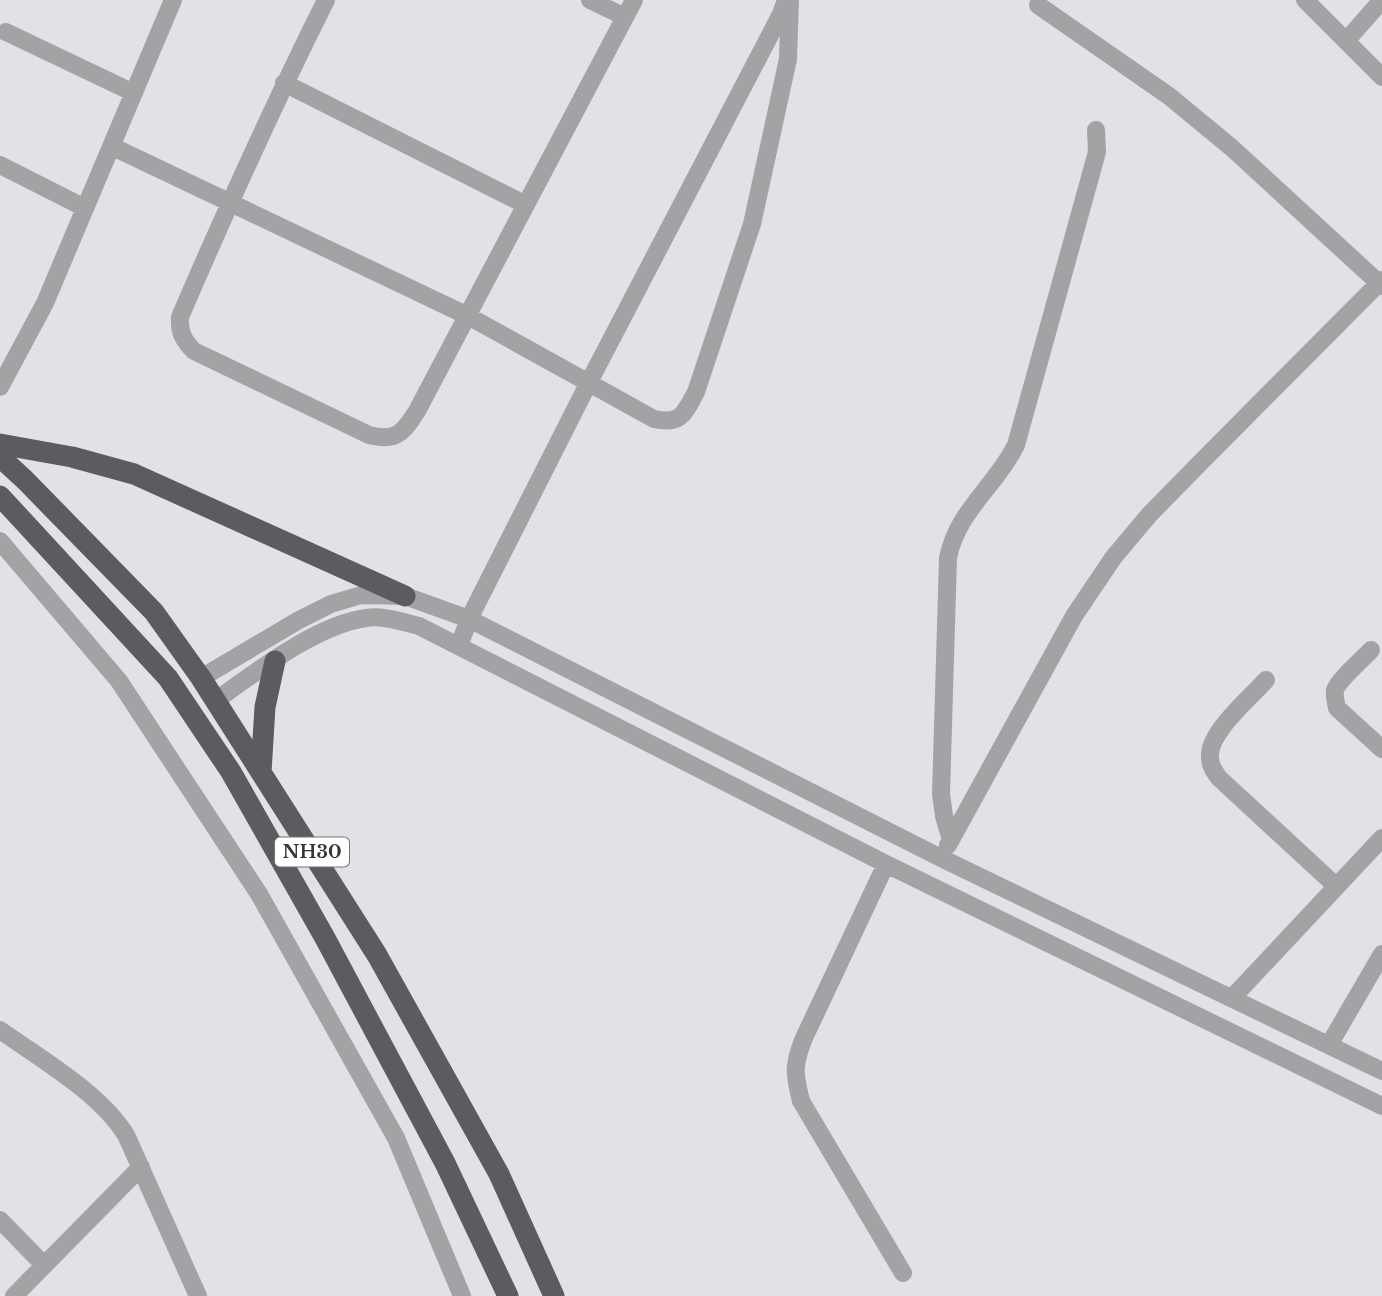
<svg xmlns="http://www.w3.org/2000/svg" width="1382" height="1296" viewBox="0 0 1382 1296" font-family="'Libre Baskerville',serif">
	<style>
		.lines { fill: none; stroke-linecap: round; stroke-linejoin: round }
		.minor { stroke: #a3a3a5; stroke-width: 18 }
		.highway { stroke: #5c5c60; stroke-width: 21 }
		.labels { text-anchor: middle; dominant-baseline: central; stroke-width: 7; stroke-linejoin: round; paint-order: stroke }
		.shield { fill: #fff; stroke: #737374; stroke-width: 2 }
		.shield-label { font-size: 18px; font-weight: bold; fill: #373739 }
	</style>
	<rect width="100%" height="100%" fill="#e2e1e7"/>
	<g class="lines">
		<path class="minor" d="M326 0C274 104 226 210 180 317 179 332 183 340 194 351L369 435C396 442 403 433 417 411L634 0
			M590 0 625 17
			M1305 0 1382 77
			M1038 5 1169 96 1232 148 1382 286
			M6 32 134 93
			M1346 41 1382 0
			M284 83 526 205
			M111 146 468 316 654 419C681 425 684 414 696 392L752 224 788 59 790 0
			M0 165 85 208
			M0 387 45 303 173 0
			M0 541 119 681 259 894 396 1138 462 1296
			M459 646 469 619 588 384 781 14 786 0
			M1371 650C1363 659 1339 679 1335 690 1334 695 1336 703 1337 708L1382 749
			M201 678 299 620 331 604 361 595 405 596 469 619 941 858 1382 1071
			M1266 680C1250 698 1208 733 1210 757 1210 766 1214 771 1219 778L1336 886
			M215 701C256 672 316 625 366 618 382 615 403 622 419 626L886 864 1382 1106
			M951 840 944 816 941 794 948 558C957 511 996 486 1016 445L1097 152 1096 130
			M948 845 1074 616 1113 558 1149 515 1199 464 1382 280
			M886 864 804 1038C793 1065 794 1073 801 1101L903 1273
			M1232 998 1382 838
			M0 1030C41 1059 100 1093 126 1135L198 1296
			M1329 1045 1382 954
			M0 1220 44 1265
			M14 1296 141 1167"/>
		<path class="highway" d="M0 444 72 457 134 474 405 596
			M0 457 25 480 154 612 201 678 377 955 499 1174 554 1296
			M0 496 168 678 231 772 325 938 445 1163 508 1296
			M261 772 265 707 275 661"/>
	</g>
	<g class="labels">
		<rect class="shield" x="275" y="837.5" width="74" height="29" rx="5"/>
		<g class="shield-label">
			<text x="312" y="852">NH30</text>
		</g>
	</g>
</svg>
